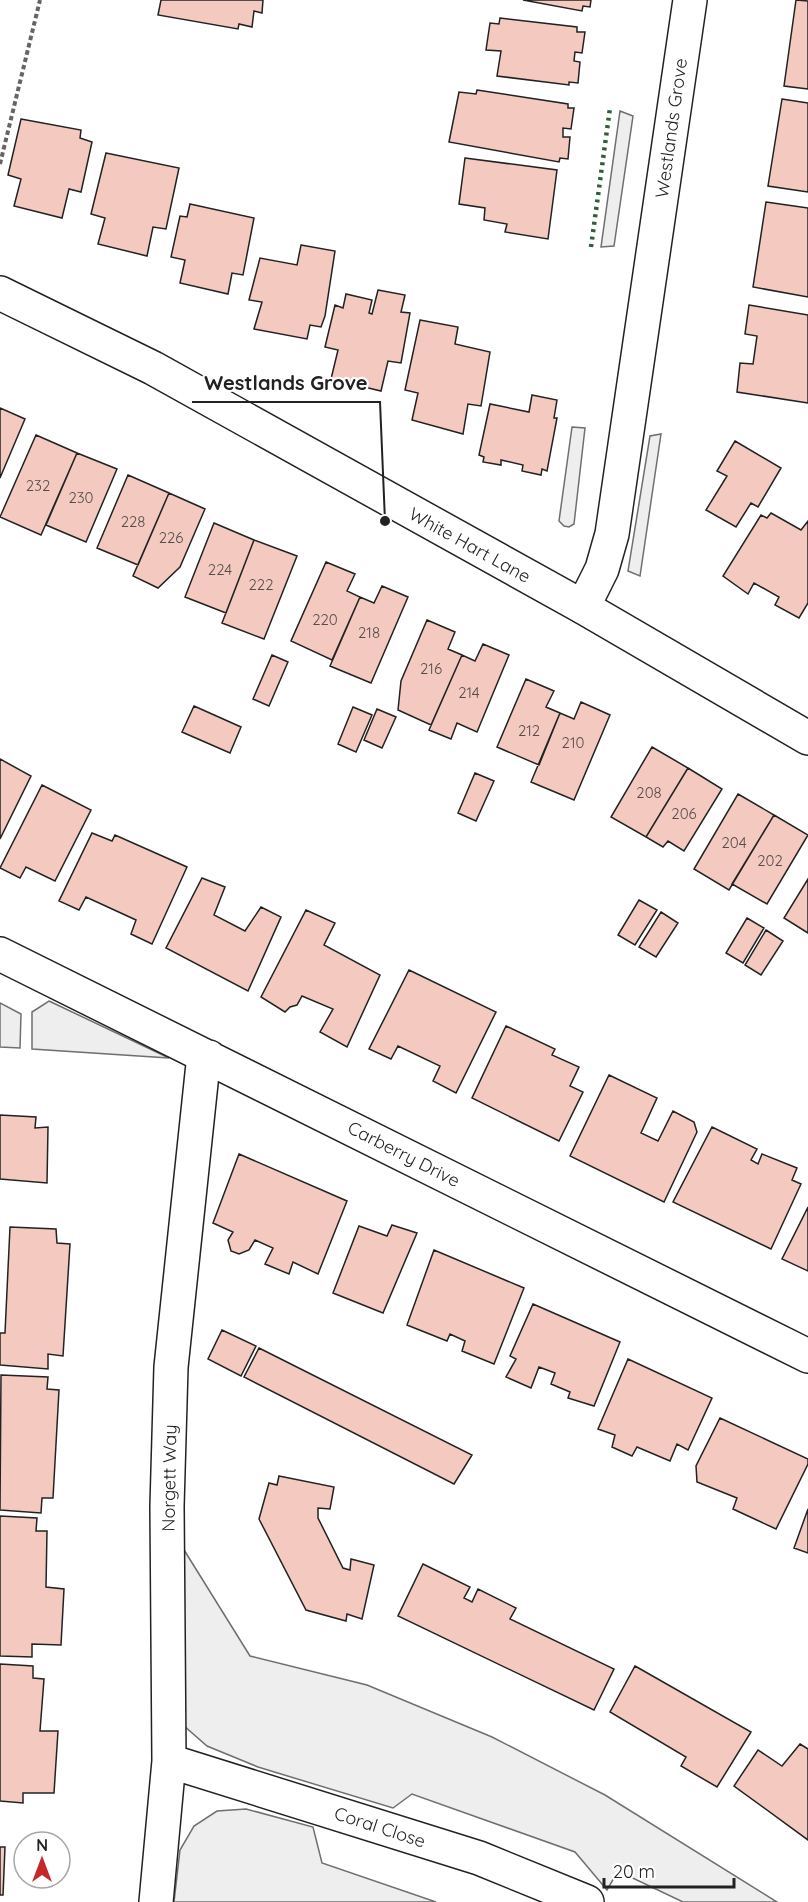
<svg xmlns="http://www.w3.org/2000/svg" width="808" height="1902" viewBox="0 0 808 1902" font-family="Quicksand,sans-serif">
	<style>
		.green { fill: #eee; stroke: #6f6f6f; stroke-width: 1.5 }
		.building { fill: #f3c9c0; stroke: #222; stroke-width: 1.5 }
		.lines { fill: none; stroke-linecap: round; stroke-linejoin: round }
		.minor-casing { stroke: #222; stroke-width: 36 }
		.tertiary-casing { stroke: #222; stroke-width: 36 }
		.path { stroke: #646464; stroke-width: 4; stroke-dasharray: 4.5 3; stroke-linecap: butt }
		.minor { stroke: #fff; stroke-width: 33 }
		.tertiary { stroke: #fff; stroke-width: 33 }
		.hedge { stroke: #2f5e38; stroke-width: 4.5; stroke-dasharray: 3 4.5; stroke-linecap: butt }
		.labels { text-anchor: middle; dominant-baseline: central; stroke-width: 4.5; stroke-linejoin: round; paint-order: stroke }
		.number-label { font-size: 15px; fill: #564c4a }
		.street-label { font-size: 18px; fill: #222; stroke: #fff }
		.leader { fill: none; stroke: #222; stroke-width: 2 }
		.callout-dot { fill: #222; stroke: #fff; stroke-width: 2 }
		.callout-label { font-size: 20px; text-anchor: middle; font-weight: bold; fill: #222; stroke: #fff; stroke-width: 4.5; stroke-linejoin: round; paint-order: stroke }
	</style>
	<rect width="100%" height="100%" fill="#fff"/>
	<path class="green" d="M620 111 633 116 614 246 601 247Z
		M572 427 585 428 574 524 569 527 564 526 559 521Z
		M661 434 640 576 628 571 650 436Z
		M49 1001 169 1058 32 1049V1012Z
		M0 1003 21 1014 20 1048 0 1047Z
		M176 1537 250 1656 367 1685 492 1737 605 1795 777 1902H683L618 1871 607 1890 575 1852 412 1794 393 1808 258 1767 207 1746 175 1718Z
		M246 1809 313 1827 322 1863 436 1902H174L180 1850 194 1826 217 1811Z"/>
	<path class="building" d="M161 0H263L262 13 254 11 252 27 239 24 238 29 158 15Z
		M523 0H591L590 7 583 6 582 11Z
		M796 0 808 1V89L784 86Z
		M500 18 577 27V32H585L582 53 575 52 574 61 580 62 578 83 569 82V85L497 76 501 51 486 50 490 23 499 24Z
		M477 90 568 104V108H574L571 129 563 128V137H570L568 159 560 158 559 162 449 142 459 92 476 94Z
		M782 99 808 103V192L768 186Z
		M21 119 81 130 80 138 92 142 81 192 69 189 62 218 14 206 21 179 8 175Z
		M106 153 179 168 166 229 153 227 147 256 98 244 105 218 91 214Z
		M465 158 557 170 548 239 505 232 507 224 484 220 485 208 459 204Z
		M766 202 808 208V297L753 287Z
		M190 204 254 218 243 275 232 273 228 294 180 283 185 260 171 257 180 216 187 217Z
		M301 245 335 251 325 316 321 327 310 325 307 339 254 329 262 302 249 300 260 258 297 265Z
		M378 290 405 295 401 312 410 313 401 363 388 361 381 391 331 379 338 350 325 347 335 305 343 308 346 294 372 300 369 313 372 314Z
		M749 305 808 315V403L737 392 740 363 753 364 757 336 745 334Z
		M420 320 458 327 455 344 490 352 481 406 468 404 463 434 412 420 418 393 405 390Z
		M532 395 557 400 554 418H557L547 471 542 469 541 475 522 471 523 465 501 460V465L483 462 484 457 479 455 490 404 529 412Z
		M0 408 25 419 0 478Z
		M36 435 77 453 41 535 0 517Z
		M735 441 781 468 758 507 751 503 736 527 706 510 727 476 717 471Z
		M77 453 117 469 86 542 46 525Z
		M128 475 169 493 138 565 97 548Z
		M169 493 205 509 180 567 158 588 133 576Z
		M771 513 801 530 808 521V603L799 618 775 605 779 597 754 583 748 594 723 576 761 515 767 518Z
		M214 523 254 540 226 613 185 597Z
		M254 540 297 556 264 639 222 623Z
		M326 562 355 574 347 591 360 597 332 660 291 641Z
		M382 586 408 597 371 683 330 666 360 597 374 603Z
		M427 620 455 632 448 649 462 655 431 725 398 710 401 681Z
		M483 644 509 655 477 732 457 723 451 739 429 730 462 655 475 661Z
		M272 655 288 662 269 706 253 699Z
		M526 679 554 691 546 707 560 713 539 765 497 747Z
		M581 702 610 715 574 800 531 782 560 713 574 719Z
		M194 706 241 727 230 753 182 732Z
		M353 707 372 715 356 752 338 744Z
		M377 709 396 717 382 748 364 740Z
		M652 747 688 768 646 837 611 817Z
		M0 759 31 776 0 839Z
		M688 768 722 789 684 851 668 841 663 847 646 837Z
		M475 773 494 781 476 821 458 813Z
		M42 785 91 810 55 881 26 867 20 878 0 868Z
		M738 794 774 815 729 890 694 869Z
		M774 815 808 835 767 904 732 884Z
		M92 833 112 841 115 835 187 867 152 944 131 934 136 920 86 897 79 910 59 901Z
		M202 878 225 887 214 915 245 931 261 907 281 917 248 991 166 948Z
		M808 879V933L784 918Z
		M639 900 657 910 635 945 618 935Z
		M306 910 335 923 324 945 380 975 347 1047 320 1032 333 1009 302 996 297 1005 290 1007 285 1012 261 997Z
		M661 912 678 923 656 957 639 947Z
		M747 918 764 928 743 963 726 953Z
		M766 930 783 941 761 975 745 965Z
		M409 970 496 1012 456 1093 433 1081 440 1066 398 1046 391 1059 369 1049Z
		M506 1026 555 1049 552 1055 579 1067 570 1086 583 1092 559 1141 472 1098Z
		M609 1075 657 1098 641 1133 658 1141 673 1111 694 1122 697 1132 664 1202 570 1156Z
		M0 1115 36 1117 35 1128 48 1127 47 1183 0 1179Z
		M712 1127 757 1149 751 1160 758 1164 762 1154 797 1168 792 1180 801 1184 771 1249 673 1202Z
		M239 1154 347 1201 318 1274 293 1262 289 1274 265 1264 273 1248 255 1240 249 1250 239 1254 231 1251 228 1240 233 1232 213 1223Z
		M808 1207V1271L782 1259Z
		M392 1225 417 1233 383 1313 333 1293 359 1226 387 1236Z
		M10 1227 56 1229 57 1243 70 1244 63 1356 48 1354V1369L0 1365V1333H5Z
		M434 1250 524 1288 494 1364 462 1351 465 1341 450 1334 447 1341 407 1325Z
		M533 1304 620 1342 594 1406 568 1398 570 1392 551 1384 555 1373 539 1367 531 1388 506 1377 516 1359 510 1356Z
		M222 1330 256 1346 241 1376 208 1359Z
		M259 1348 472 1455 454 1484 244 1377Z
		M628 1359 712 1398 688 1450 677 1444 670 1461 637 1447 632 1456 612 1447 615 1435 598 1429Z
		M1 1375 48 1377 47 1389 59 1390 53 1498H42L41 1513 0 1510Z
		M720 1418 808 1459V1464L776 1529 733 1509 737 1498 697 1482 696 1466Z
		M279 1476 334 1487 330 1509 318 1508V1518L343 1568 350 1570 351 1559 374 1565 362 1619 347 1614 346 1621 306 1610 259 1519 269 1483 277 1485Z
		M808 1509V1553L794 1548Z
		M0 1516 37 1518 36 1531H47L46 1587 64 1589 61 1645 32 1644V1657L0 1656Z
		M423 1564 470 1587 464 1598 472 1602 478 1589 516 1608 510 1619 614 1669 594 1710 398 1616Z
		M0 1664 33 1666V1678L44 1679 40 1731H58L54 1793H23V1803L0 1801Z
		M635 1666 751 1732 717 1787 681 1766 686 1757 610 1712Z
		M800 1744 808 1749V1840L734 1786 758 1750 782 1766Z
		M0 1847H5L3 1895H0Z"/>
	<g class="lines">
		<defs>
			<path id="minor" d="M583 607 602 569 612 534 690 0
				M0 954 808 1356
				M169 1761 479 1858 587 1902
				M156 1902 169 1761 167 1506 171 1367 203 1064 209 1057"/>
			<path id="tertiary" d="M0 293 153 368 583 607 808 738"/>
		</defs>
		<use href="#minor" class="minor-casing"/>
		<use href="#tertiary" class="tertiary-casing"/>
		<path class="path" d="M0 164 40 0"/>
		<use href="#minor" class="minor"/>
		<use href="#tertiary" class="tertiary"/>
		<path class="hedge" d="M591 247 610 108"/>
	</g>
	<g class="labels">
		<g class="number-label">
			<text x="38" y="485">232</text>
			<text x="81" y="497">230</text>
			<text x="133" y="521">228</text>
			<text x="171" y="537">226</text>
			<text x="220" y="569">224</text>
			<text x="261" y="584">222</text>
			<text x="325" y="619">220</text>
			<text x="369" y="632">218</text>
			<text x="431" y="668">216</text>
			<text x="469" y="692">214</text>
			<text x="529" y="730">212</text>
			<text x="573" y="742">210</text>
			<text x="649" y="792">208</text>
			<text x="684" y="813">206</text>
			<text x="734" y="842">204</text>
			<text x="770" y="860">202</text>
		</g>
		<g class="street-label">
			<text transform="translate(671 128) rotate(-82)">Westlands Grove</text>
			<text transform="translate(470 545) rotate(29)">White Hart Lane</text>
			<text transform="translate(404 1154) rotate(27)">Carberry Drive</text>
			<text transform="translate(169 1478) rotate(-89)">Norgett Way</text>
			<text transform="translate(380 1827) rotate(18)">Coral Close</text>
		</g>
	</g>
	<path class="leader" d="M385 521L380 402H192"/>
	<circle class="callout-dot" cx="385" cy="521" r="6"/>
	<g class="callout-label">
		<text x="286" y="390">Westlands Grove</text>
	</g>
	<g transform="translate(42 1860)"><circle r="28" fill="#ffffff" stroke="#a7a7a7" stroke-width="1.5"/>
	<path d="M0-4.5L10 22L0 15L-10 22Z" fill="#c62828"/>
	<text y="-9" font-size="16" font-weight="bold" text-anchor="middle" fill="#222222">N</text>
	</g>
	<path d="M604 1878v9h130v-9" fill="none" stroke="#222222" stroke-width="3"/>
	<text x="613" y="1878" font-size="18" fill="#222222" stroke="#ffffff" stroke-width="4.5" paint-order="stroke">20 m</text>
</svg>
